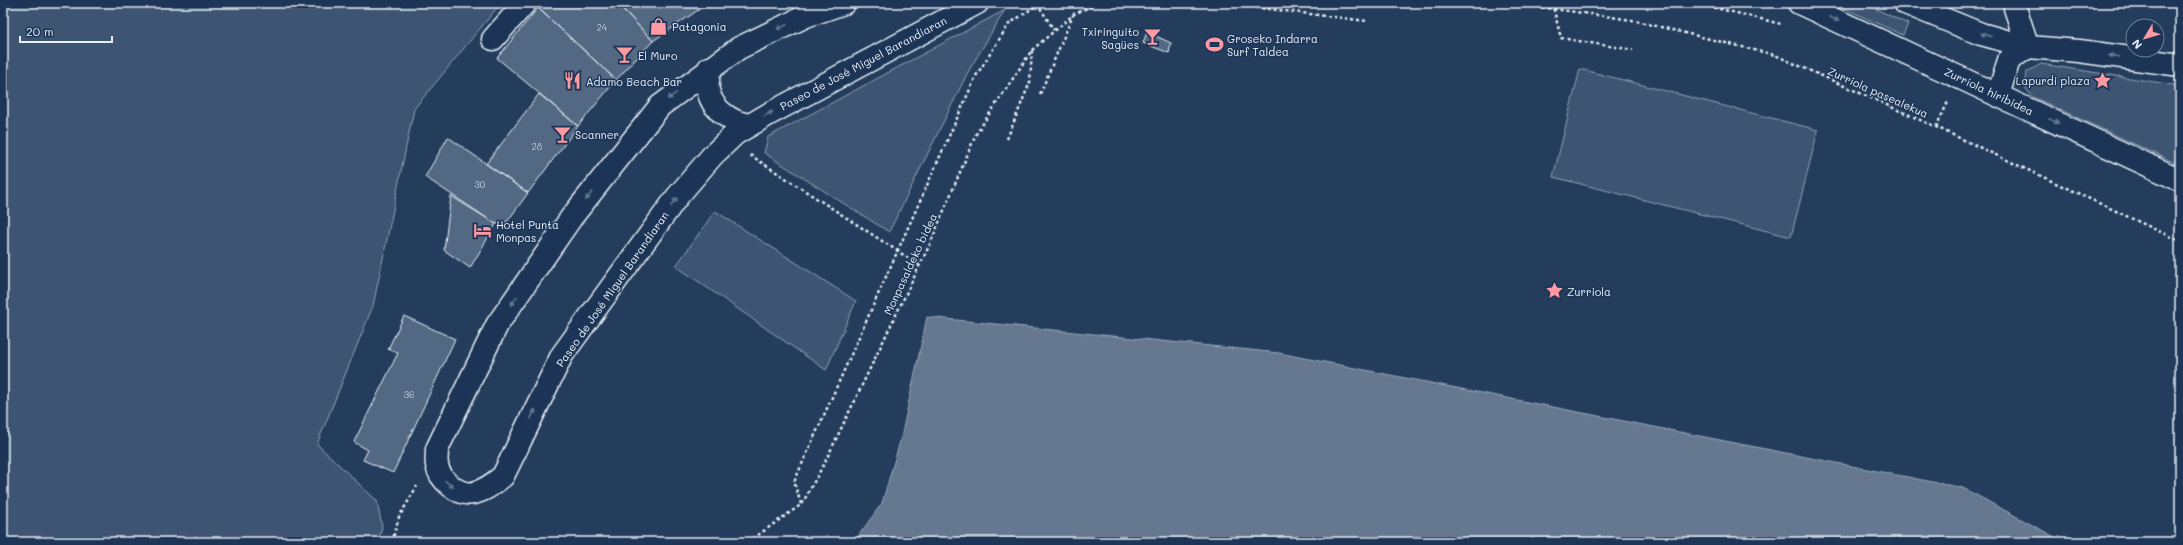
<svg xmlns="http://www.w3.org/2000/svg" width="2183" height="545" viewBox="0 0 2183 545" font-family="Mali,sans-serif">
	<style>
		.green { fill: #3e5472; stroke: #93a2b5 }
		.water { fill: #657890; stroke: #99a8ba }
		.building { fill: #536782; stroke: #e8f1f8 }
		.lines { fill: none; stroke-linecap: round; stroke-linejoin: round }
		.minor-casing { stroke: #e8f1f8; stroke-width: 25 }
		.major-casing { stroke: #e8f1f8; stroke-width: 25 }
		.path { stroke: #e8f1f8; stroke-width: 2.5; stroke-dasharray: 3 3; stroke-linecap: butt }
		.minor { stroke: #1d3557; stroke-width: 22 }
		.major { stroke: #1d3557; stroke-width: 22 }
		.oneway { fill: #64778f }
		.labels { text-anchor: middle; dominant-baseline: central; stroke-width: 3; stroke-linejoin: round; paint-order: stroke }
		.number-label { font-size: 9px; fill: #c3ceda }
		.poi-label { font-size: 11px; fill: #e8f1f8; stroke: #1d3557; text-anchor: start }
		.street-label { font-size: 11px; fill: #e8f1f8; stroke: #1d3557 }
	</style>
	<rect width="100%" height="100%" fill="#253d5d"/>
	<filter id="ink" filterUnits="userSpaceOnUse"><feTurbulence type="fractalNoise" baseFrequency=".025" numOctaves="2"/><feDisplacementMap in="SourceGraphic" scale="8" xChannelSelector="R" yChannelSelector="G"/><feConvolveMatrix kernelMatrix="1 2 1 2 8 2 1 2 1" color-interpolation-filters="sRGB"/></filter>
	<g filter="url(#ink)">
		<path class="green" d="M3 3H501L414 109 373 306 317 444 377 501 382 527 378 542H3Z
			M1833 3H1863L1908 24 1903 35Z
			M1005 10 968 72 889 232 764 153 768 137Z
			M2041 64 2180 86V165L2033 97 2025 88 2027 72Z
			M1580 69 1818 130 1791 237 1553 177Z
			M715 211 856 301 826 370 676 266Z"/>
		<path class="water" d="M927 317 1279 353 1963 488 2064 542H854L882 503 901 438Z"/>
		<path class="building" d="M543 3H617L653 41 616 80 538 8Z
			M617 3H702L704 6 653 41Z
			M538 8 616 80 578 126 497 58Z
			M1147 32 1171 43 1169 53 1143 43Z
			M539 94 578 126 528 193 486 164Z
			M448 137 528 193 507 222 496 224 425 177Z
			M451 196 496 224 470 268 444 250Z
			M404 316 455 339 393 473 363 460 368 450 354 442 398 353 388 349Z"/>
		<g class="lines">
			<defs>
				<path id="minor" d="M844 3 806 16 739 48 660 106 571 218 497 325 437 449C437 454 436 460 437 465 439 479 458 496 473 493 485 491 494 483 503 476L562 355 677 197 712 156 735 134 769 114 977 3
					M493 39 525 3
					M709 68C709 75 707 84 708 90 712 110 732 123 750 125
					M1998 95 2009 60 2028 47 2015 8 2016 3"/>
				<path id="major" d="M1799 3 2180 180
					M1905 3 1981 34 2028 47 2079 51 2180 65"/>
			</defs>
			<use href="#minor" class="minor-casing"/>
			<use href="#major" class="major-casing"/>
			<path class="path" d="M1037 3 1054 30
				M1220 3 1367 21
				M1512 3 1632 20 1775 55 1936 127 2180 241
				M1552 3 1561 38 1633 50
				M1696 3 1781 24
				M1040 94 1073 15
				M1936 127 1948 102
				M1007 139 1030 82 1032 50
				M750 155 919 265
				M801 504 794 482 976 76 1009 24 1040 3
				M392 542 399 517 417 486
				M748 542 802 504 826 460 930 244 976 134 1032 50 1074 14 1098 3"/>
			<use href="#minor" class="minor"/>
			<use href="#major" class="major"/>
		</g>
		<defs><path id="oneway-solid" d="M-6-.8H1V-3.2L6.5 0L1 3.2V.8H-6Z"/></defs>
		<g class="oneway">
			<use href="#oneway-solid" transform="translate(1834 19) rotate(25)"/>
			<use href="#oneway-solid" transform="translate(782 27) rotate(155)"/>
			<use href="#oneway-solid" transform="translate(1986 35) rotate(-163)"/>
			<use href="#oneway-solid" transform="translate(2114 56) rotate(-172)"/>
			<use href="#oneway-solid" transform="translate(672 96) rotate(143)"/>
			<use href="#oneway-solid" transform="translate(768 114) rotate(-29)"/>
			<use href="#oneway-solid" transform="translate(2054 121) rotate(25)"/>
			<use href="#oneway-solid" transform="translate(589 196) rotate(128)"/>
			<use href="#oneway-solid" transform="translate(674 202) rotate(-53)"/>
			<use href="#oneway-solid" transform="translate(514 301) rotate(125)"/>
			<use href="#oneway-solid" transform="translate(533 414) rotate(-64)"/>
			<use href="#oneway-solid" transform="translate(449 484) rotate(39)"/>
		</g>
	</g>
	<defs>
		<symbol id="shop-bare" viewBox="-9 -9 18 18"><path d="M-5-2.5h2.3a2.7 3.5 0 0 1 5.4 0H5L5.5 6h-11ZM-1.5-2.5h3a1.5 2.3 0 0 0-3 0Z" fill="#ff9aa2" stroke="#1d3557" stroke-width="2.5" paint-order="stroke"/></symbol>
		<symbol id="bar-bare" viewBox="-9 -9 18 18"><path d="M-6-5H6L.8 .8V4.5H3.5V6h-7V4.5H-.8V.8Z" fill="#ff9aa2" stroke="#1d3557" stroke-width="2.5" paint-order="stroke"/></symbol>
		<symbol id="stadium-bare" viewBox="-9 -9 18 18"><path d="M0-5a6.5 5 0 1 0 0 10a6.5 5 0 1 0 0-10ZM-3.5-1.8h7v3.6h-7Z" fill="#ff9aa2" stroke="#1d3557" stroke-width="2.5" paint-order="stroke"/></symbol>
		<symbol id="sight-bare" viewBox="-9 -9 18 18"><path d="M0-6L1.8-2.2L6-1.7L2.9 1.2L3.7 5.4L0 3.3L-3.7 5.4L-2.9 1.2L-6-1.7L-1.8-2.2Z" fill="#ff9aa2" stroke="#1d3557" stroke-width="2.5" paint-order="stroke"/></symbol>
		<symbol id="restaurant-bare" viewBox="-9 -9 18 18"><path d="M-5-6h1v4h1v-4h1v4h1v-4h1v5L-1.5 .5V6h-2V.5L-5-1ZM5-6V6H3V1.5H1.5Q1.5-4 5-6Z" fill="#ff9aa2" stroke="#1d3557" stroke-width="2.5" paint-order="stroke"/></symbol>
		<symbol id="hotel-bare" viewBox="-9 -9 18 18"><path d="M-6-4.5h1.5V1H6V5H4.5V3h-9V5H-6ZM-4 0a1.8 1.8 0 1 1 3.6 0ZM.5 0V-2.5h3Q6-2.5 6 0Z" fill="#ff9aa2" stroke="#1d3557" stroke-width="2.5" paint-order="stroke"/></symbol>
	</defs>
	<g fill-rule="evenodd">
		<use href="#shop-bare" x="646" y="14" width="25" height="25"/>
		<use href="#bar-bare" x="1140" y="24" width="25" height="25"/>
		<use href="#stadium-bare" x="1202" y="32" width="25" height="25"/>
		<use href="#bar-bare" x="612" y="42" width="25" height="25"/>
		<use href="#sight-bare" x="2090" y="68" width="25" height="25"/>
		<use href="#restaurant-bare" x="560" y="68" width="25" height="25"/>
		<use href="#bar-bare" x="550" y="122" width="25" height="25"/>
		<use href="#hotel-bare" x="470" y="218" width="25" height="25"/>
		<use href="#sight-bare" x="1542" y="278" width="25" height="25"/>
	</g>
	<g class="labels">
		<g class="number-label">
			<text x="602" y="27">24</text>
			<text x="537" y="146">28</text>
			<text x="480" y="184">30</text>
			<text x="409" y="394">36</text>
		</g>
		<g class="poi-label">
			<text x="672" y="26">Patagonia</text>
			<text x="1139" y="31" text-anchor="end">Txiringuito<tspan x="1139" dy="13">Sagües</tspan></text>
			<text x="1227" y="38">Groseko Indarra<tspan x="1227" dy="13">Surf Taldea</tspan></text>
			<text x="638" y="55">El Muro</text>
			<text x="2090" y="80" text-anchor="end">Lapurdi plaza</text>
			<text x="586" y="81">Adamo Beach Bar</text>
			<text x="575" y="134">Scanner</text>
			<text x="496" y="224">Hotel Punta<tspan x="496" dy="13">Monpas</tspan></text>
			<text x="1567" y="291">Zurriola</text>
		</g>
		<g class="street-label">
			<text transform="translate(863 63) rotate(-28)">Paseo de José Miguel Barandiaran</text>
			<text transform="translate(1989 91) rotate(25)">Zurriola hiribidea</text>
			<text transform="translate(1878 92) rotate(24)">Zurriola pasealekua</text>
			<text transform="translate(910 264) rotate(-65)">Monpasaldeko bidea</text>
			<text transform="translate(612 289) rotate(-55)">Paseo de José Miguel Barandiaran</text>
		</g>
	</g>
	<rect width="2183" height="545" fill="none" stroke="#1d3557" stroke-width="16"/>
	<rect x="8" y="8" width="2167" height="529" fill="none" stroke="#e8f1f8" stroke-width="1.5" filter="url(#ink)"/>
	<g transform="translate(2145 38) rotate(232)"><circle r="19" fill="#1d3557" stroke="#6e8097"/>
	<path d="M0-3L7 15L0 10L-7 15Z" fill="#ff9aa2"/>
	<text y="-6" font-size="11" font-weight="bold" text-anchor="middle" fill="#e8f1f8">N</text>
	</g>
	<path d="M20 36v6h92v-6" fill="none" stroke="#e8f1f8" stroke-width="2"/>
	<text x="26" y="36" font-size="12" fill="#e8f1f8" stroke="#1d3557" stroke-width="3" paint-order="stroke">20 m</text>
</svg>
